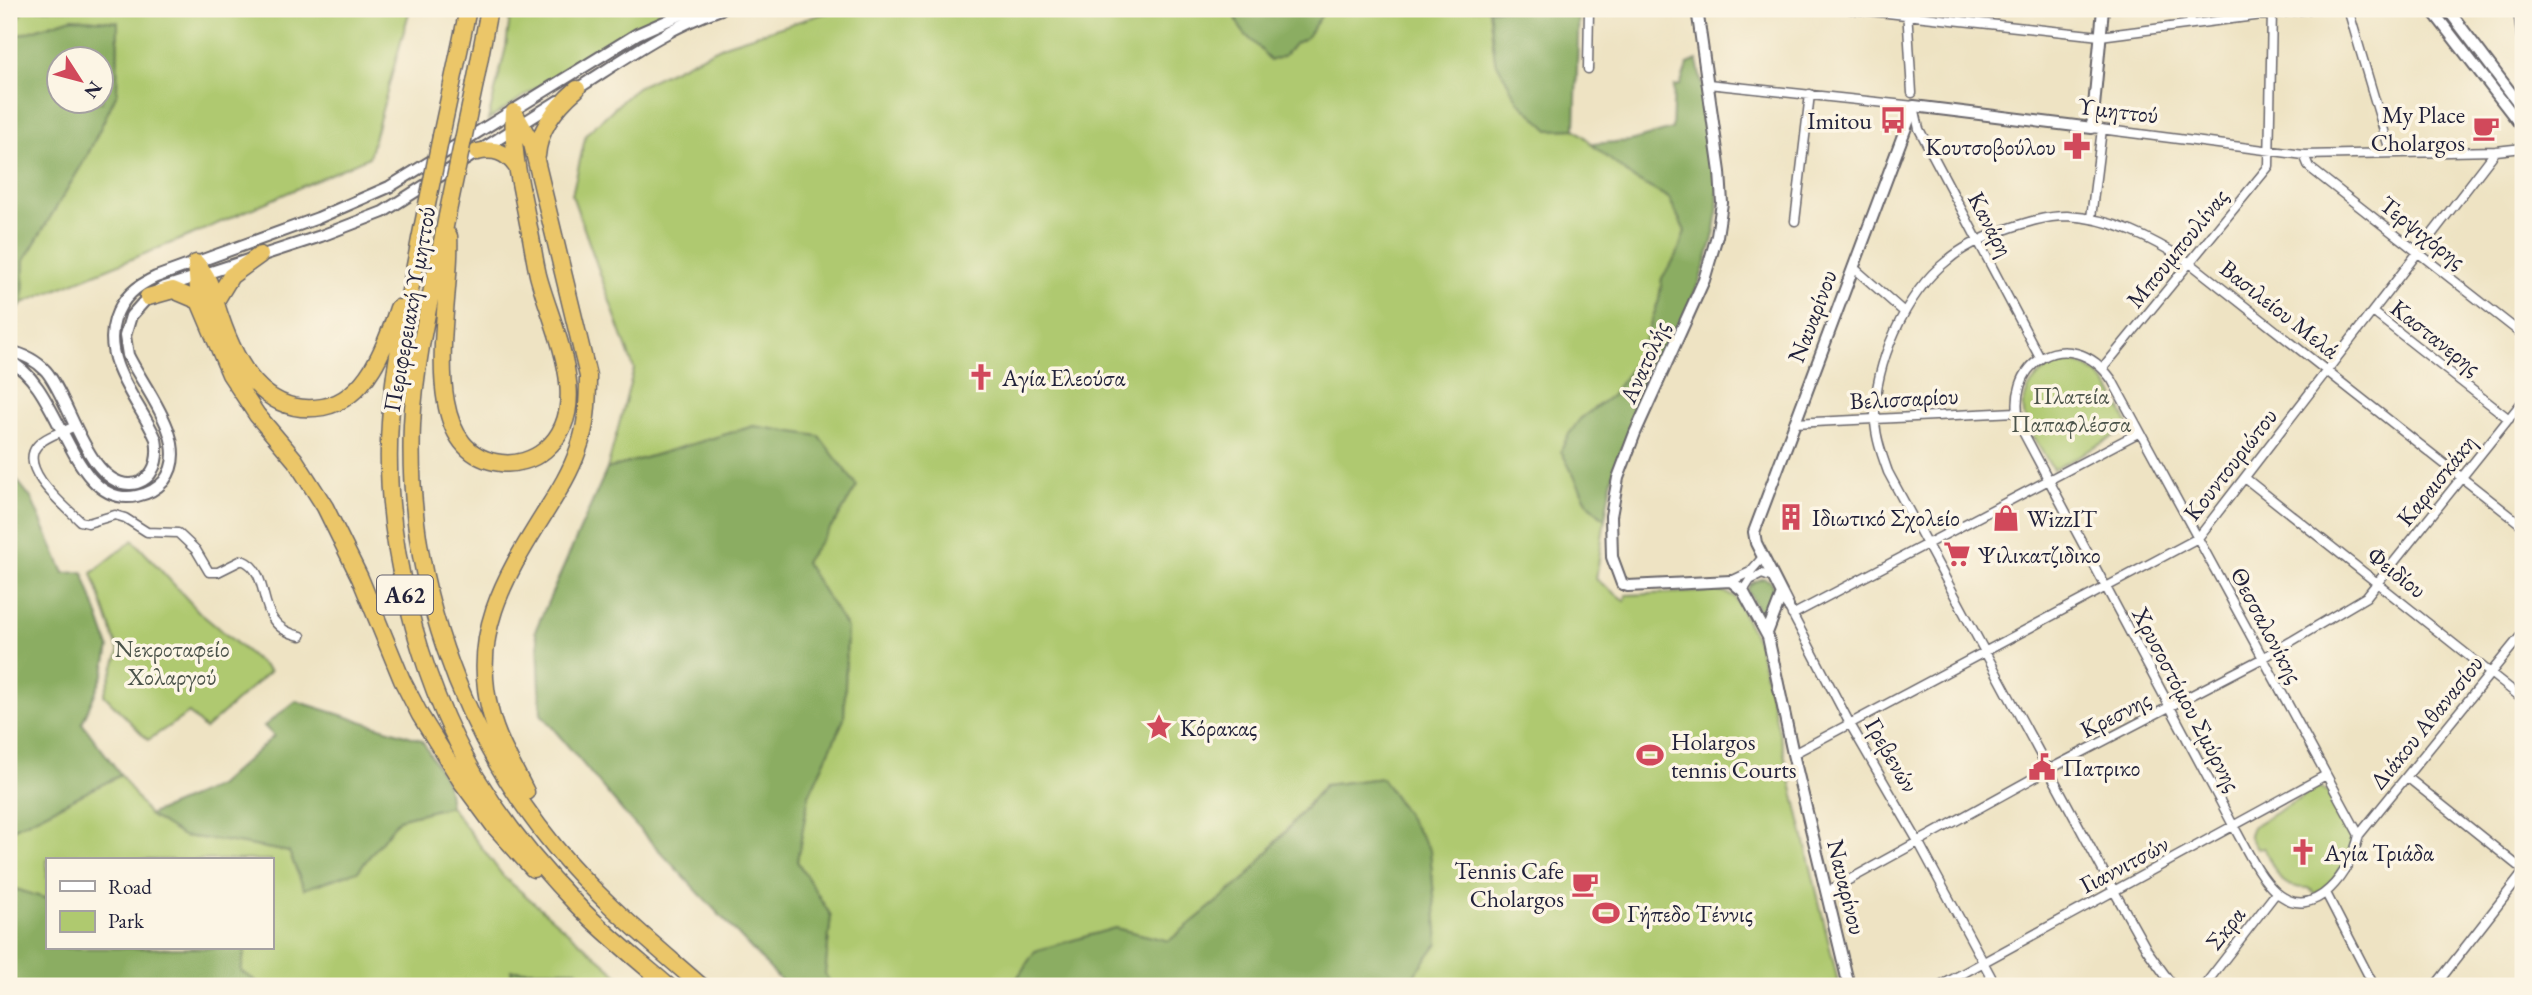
<svg xmlns="http://www.w3.org/2000/svg" width="2532" height="995" viewBox="0 0 2532 995" font-family="'EB Garamond',serif">
	<style>
		.green { fill: #afc96f; stroke: #687655; stroke-width: 2 }
		.forest { fill: #8bad62; stroke: #56684e; stroke-width: 2; fill-rule: evenodd }
		.lines { fill: none; stroke-linecap: round; stroke-linejoin: round }
		.minor-casing { stroke: #69666b; stroke-width: 11 }
		.tertiary-casing { stroke: #69666b; stroke-width: 14 }
		.motorway-casing { stroke: #69666b; stroke-width: 19 }
		.minor { stroke: #fff; stroke-width: 8 }
		.tertiary { stroke: #fff; stroke-width: 10 }
		.motorway { stroke: #ebc669; stroke-width: 16 }
		.motorway-bridge-casing { stroke: #69666b; stroke-width: 19; stroke-linecap: butt }
		.motorway-bridge { stroke: #ebc669; stroke-width: 16 }
		.labels { text-anchor: middle; dominant-baseline: central; stroke-width: 7; stroke-linejoin: round; paint-order: stroke }
		.shield { fill: #fcf5e5; stroke: #63616e; stroke-width: 2 }
		.shield-label { font-size: 23px; font-weight: bold; fill: #22223b }
		.street-label { font-size: 24px; fill: #22223b; stroke: #fcf5e5 }
		.poi-label { font-size: 24px; fill: #22223b; stroke: #fcf5e5; text-anchor: start }
		.park-label { font-size: 24px; fill: #4c544b; stroke: #fcf5e5 }
	</style>
	<rect width="100%" height="100%" fill="#fcf5e5"/>
	<filter id="ink" filterUnits="userSpaceOnUse"><feTurbulence type="fractalNoise" baseFrequency=".0143" numOctaves="2"/><feDisplacementMap in="SourceGraphic" scale="14" xChannelSelector="R" yChannelSelector="G"/><feConvolveMatrix kernelMatrix="1 2 1 2 8 2 1 2 1" color-interpolation-filters="sRGB"/></filter>
	<filter id="wash" filterUnits="userSpaceOnUse"><feTurbulence type="fractalNoise" baseFrequency=".00686" numOctaves="4" result="noise"/><feDisplacementMap in="SourceGraphic" scale="28" xChannelSelector="R" yChannelSelector="G"/><feGaussianBlur stdDeviation="1.57" result="paint"/><feColorMatrix in="noise" values="0 0 0 0 0 0 0 0 0 0 0 0 0 0 0 0 0 1.4 0 .05"/><feComposite in="paint" operator="in"/></filter>
	<g filter="url(#wash)">
		<rect width="100%" height="100%" fill="#eee3c3"/>
		<path class="green" d="M23 9H410L369 157 196 233 23 303 24 261 87 156 117 93 118 22 72 18 9 38Z
			M511 9H679L609 40 488 120 506 47Z
			M838 9H1489L1495 59 1549 130 1575 129 1634 179 1669 198 1685 231 1677 255 1662 278 1659 300 1645 339 1630 370 1611 396 1580 419 1581 490 1589 505 1605 519 1596 579 1625 601 1626 595 1721 591 1734 596 1758 643 1839 986H1406L1438 943 1430 850 1382 778 1324 785 1246 878 1169 941 1115 928 1035 951 1012 986H832L825 974 831 916 797 861 809 795 844 719 847 628 804 562 837 519 754 426 607 469 634 369 572 195 586 134 637 87 727 44Z
			M2068 361C2107 369 2114 396 2130 428L2053 470C2044 454 2032 438 2026 421 2015 394 2042 364 2068 361Z
			M133 540 200 613 270 671 205 729 189 713 148 740 104 695 119 652 92 573Z
			M121 775 149 815 183 836 225 841 290 852 358 871 399 819 450 806 504 877 631 986H606L575 970H512L514 986H263L241 971 245 948H271V860H47V899L9 887V831Z
			M2319 787 2327 791 2354 836C2355 859 2333 882 2315 894L2309 888C2278 889 2277 873 2264 848L2257 849 2249 835 2252 827Z"/>
		<path class="forest" d="M9 9H23L10 38 72 18 118 22 117 93 87 156 24 261 23 303 9 318ZM60 60H102V102H60Z
			M1235 9H1326L1306 38 1294 44 1284 56 1270 61C1257 40 1236 36 1235 9Z
			M1489 9H1579L1575 129 1549 130 1518 101 1495 60Z
			M1697 60C1706 110 1725 181 1715 230 1696 316 1640 389 1614 472 1609 487 1608 503 1605 519L1589 505 1561 451 1567 437 1580 419 1611 396 1630 370 1645 339 1659 300 1662 278 1677 255 1685 231 1669 198 1634 179 1591 144 1630 141 1672 129 1674 86 1680 85 1688 64Z
			M754 426 819 436 857 486 837 519 805 562 847 628 844 719 809 795 797 861 831 916 825 974 832 986H786L625 814 541 714 538 641 535 631 607 469Z
			M9 470 31 498 64 573 83 572 109 647 104 673 82 723 121 775 9 831Z
			M1763 578 1771 581 1777 596 1768 620 1765 622 1747 590 1750 584Z
			M296 701 422 740 447 783 450 806 399 819 358 871 304 889 289 852 225 841 183 836 149 815 218 786 274 736 264 726Z
			M1382 778 1430 850 1438 943 1406 986H1012L1035 951 1115 928 1169 941 1246 878 1325 785Z
			M9 887 47 899V948H245L241 971 263 986H9Z
			M511 970H575L606 986H514Z"/>
	</g>
	<g filter="url(#ink)">
		<g class="lines">
			<defs>
				<path id="minor" d="M1850 9 2100 36 2309 9
					M1907 9 1912 93
					M2348 9 2390 151
					M2518 9 2523 53
					M2190 24 2192 9
					M1588 69 1589 9
					M1708 84 1914 106 1919 129 2040 358
					M2092 128 2304 155 2496 151 2523 148
					M2304 155 2309 167 2523 335
					M2091 218 2102 129
					M1795 221 1810 94
					M1853 267 1904 312
					M2373 312 2509 419
					M2103 368 2269 166 2272 10
					M1794 423 2016 412
					M76 426C64 431 45 436 37 446 18 469 65 506 80 521L88 523 115 515 125 518 147 532 178 533 196 550 209 572H218L242 560C276 574 250 626 301 636
					M2245 478 2523 699
					M1731 581 1750 572 1763 557
					M1743 591 1750 580 1762 574 1773 578
					M1788 606 1850 724 1919 843 1996 986
					M1792 615 2140 432
					M1793 754 2198 538 2496 151
					M2407 777 2523 870
					M2359 835 2112 380C2070 321 1999 362 2022 430L2234 827C2246 848 2258 876 2276 892 2315 926 2352 869 2359 835L2523 633
					M1827 892 2048 770 2263 658 2366 597 2523 401
					M2326 893 2374 986
					M1940 986 2326 775
					M2173 986 2147 950 2114 891 1888 472C1882 455 1876 439 1875 421 1873 366 1905 293 1948 260 1964 246 1985 237 2004 230 2024 223 2045 216 2067 216 2112 218 2153 239 2190 263L2523 526
					M2204 986 2276 893
					M2435 986 2523 873"/>
				<path id="tertiary" d="M1697 9 1720 172 1722 203 1717 236 1704 280 1635 433 1618 478 1611 516 1612 557 1622 584 1628 586 1731 581 1743 591 1768 637 1793 754 1849 986
					M2431 9 2523 128
					M2442 9 2452 15 2523 109
					M572 92C620 62 667 27 721 9
					M9 351C23 354 36 360 46 371 70 399 88 485 130 484 139 484 148 479 152 471 158 461 158 450 156 439 140 402 101 363 115 319 122 298 136 286 156 277L318 218 389 187 637 34 694 9
					M9 361C62 385 71 510 137 496 147 494 157 489 164 481 193 444 144 389 128 355L125 336 131 316 148 297 162 288 321 236 383 212 558 101
					M1788 606 1756 543 1754 532 1914 106 2092 128 2103 9
					M1767 633 1782 594"/>
				<path id="motorway" d="M475 83 489 9
					M514 112 532 144 588 376C588 401 587 426 578 450 570 474 556 495 543 516 503 580 470 636 491 714 498 742 514 767 526 792
					M441 136 468 9
					M477 152C494 148 506 152 516 166
					M537 156C539 128 557 106 577 89
					M447 216C434 285 415 355 412 425 406 577 459 730 555 847 598 899 651 942 701 986
					M449 236C454 295 410 452 501 463 516 465 533 460 545 450 596 408 551 326 538 275 534 258 532 240 528 223 521 185 511 151 514 112
					M420 239C409 300 394 360 390 422 382 537 418 678 476 777 504 823 540 867 577 905 605 934 638 960 668 986
					M196 263 199 301 230 374 257 415 295 460 325 507 360 578 402 680 420 715 461 781 495 827 533 869
					M196 263C212 280 213 296 220 316 236 364 264 417 323 407 367 399 386 345 398 308
					M148 297 173 290 199 301
					M217 299 231 276 260 255"/>
			</defs>
			<use href="#minor" class="minor-casing"/>
			<use href="#tertiary" class="tertiary-casing"/>
			<use href="#motorway" class="motorway-casing"/>
			<use href="#minor" class="minor"/>
			<use href="#tertiary" class="tertiary"/>
			<use href="#motorway" class="motorway"/>
			<defs>
				<path id="motorway-bridge" d="M447 216 475 83
					M420 239 441 136"/>
			</defs>
			<use href="#motorway-bridge" class="motorway-bridge-casing"/>
			<use href="#motorway-bridge" class="motorway-bridge"/>
		</g>
	</g>
	<defs>
		<symbol id="bus-bare" viewBox="-9 -9 18 18"><path d="M-5-6H5V4H4V6H2V4H-2V6H-4V4H-5ZM-3.5-4V0h7V-4ZM-3.5 1.2v1.5H-2V1.2ZM2 1.2v1.5H3.5V1.2Z" fill="#d1495b" stroke="#fcf5e5" stroke-width="2.5" paint-order="stroke"/></symbol>
		<symbol id="cafe-bare" viewBox="-9 -9 18 18"><path d="M-5.5-4.5H6V0H3Q3 3.5 0 3.5H-2.5Q-5.5 3.5-5.5 0ZM3-3.2v2h1.7v-2ZM-6 4.5H4V6H-6Z" fill="#d1495b" stroke="#fcf5e5" stroke-width="2.5" paint-order="stroke"/></symbol>
		<symbol id="pharmacy-bare" viewBox="-9 -9 18 18"><path d="M-2-6h4v4h4v4h-4v4h-4v-4h-4v-4h4Z" fill="#d1495b" stroke="#fcf5e5" stroke-width="2.5" paint-order="stroke"/></symbol>
		<symbol id="church-bare" viewBox="-9 -9 18 18"><path d="M-1.2-6h2.4v3.5h3.3v2.4h-3.3V6h-2.4V-.1h-3.3v-2.4h3.3Z" fill="#d1495b" stroke="#fcf5e5" stroke-width="2.5" paint-order="stroke"/></symbol>
		<symbol id="building-bare" viewBox="-9 -9 18 18"><path d="M-4-6H4V6H1V3H-1V6H-4ZM-2.5-4.3h1.7v1.8h-1.7ZM.8-4.3h1.7v1.8H.8ZM-2.5-1h1.7V.8h-1.7ZM.8-1h1.7V.8H.8Z" fill="#d1495b" stroke="#fcf5e5" stroke-width="2.5" paint-order="stroke"/></symbol>
		<symbol id="shop-bare" viewBox="-9 -9 18 18"><path d="M-5-2.5h2.3a2.7 3.5 0 0 1 5.4 0H5L5.5 6h-11ZM-1.5-2.5h3a1.5 2.3 0 0 0-3 0Z" fill="#d1495b" stroke="#fcf5e5" stroke-width="2.5" paint-order="stroke"/></symbol>
		<symbol id="supermarket-bare" viewBox="-9 -9 18 18"><path d="M-6-5.5h2.5l.6 2H6L4.5 2H-2.5L-4.4-4H-6ZM-1.5 3.2a1.3 1.3 0 1 0 .1 0ZM3 3.2a1.3 1.3 0 1 0 .1 0Z" fill="#d1495b" stroke="#fcf5e5" stroke-width="2.5" paint-order="stroke"/></symbol>
		<symbol id="sight-bare" viewBox="-9 -9 18 18"><path d="M0-6L1.8-2.2L6-1.7L2.9 1.2L3.7 5.4L0 3.3L-3.7 5.4L-2.9 1.2L-6-1.7L-1.8-2.2Z" fill="#d1495b" stroke="#fcf5e5" stroke-width="2.5" paint-order="stroke"/></symbol>
		<symbol id="stadium-bare" viewBox="-9 -9 18 18"><path d="M0-5a6.5 5 0 1 0 0 10a6.5 5 0 1 0 0-10ZM-3.5-1.8h7v3.6h-7Z" fill="#d1495b" stroke="#fcf5e5" stroke-width="2.5" paint-order="stroke"/></symbol>
		<symbol id="civic-bare" viewBox="-9 -9 18 18"><path d="M-.6-6.5H3V-4.5H.6V-3L4-1V1h2V6H-6V1h2V-1L-.6-3ZM-1.2 2.5V6h2.4V2.5Z" fill="#d1495b" stroke="#fcf5e5" stroke-width="2.5" paint-order="stroke"/></symbol>
	</defs>
	<g fill-rule="evenodd">
		<use href="#bus-bare" x="1874" y="101" width="38" height="38"/>
		<use href="#cafe-bare" x="2467" y="109" width="38" height="38"/>
		<use href="#pharmacy-bare" x="2058" y="127" width="38" height="38"/>
		<use href="#church-bare" x="962" y="358" width="38" height="38"/>
		<use href="#building-bare" x="1772" y="498" width="38" height="38"/>
		<use href="#shop-bare" x="1987" y="499" width="38" height="38"/>
		<use href="#supermarket-bare" x="1938" y="535" width="38" height="38"/>
		<use href="#sight-bare" x="1140" y="708" width="38" height="38"/>
		<use href="#stadium-bare" x="1631" y="736" width="38" height="38"/>
		<use href="#civic-bare" x="2023" y="748" width="38" height="38"/>
		<use href="#church-bare" x="2284" y="833" width="38" height="38"/>
		<use href="#cafe-bare" x="1566" y="865" width="38" height="38"/>
		<use href="#stadium-bare" x="1587" y="894" width="38" height="38"/>
	</g>
	<g class="labels">
		<rect class="shield" x="377" y="575.5" width="56" height="39" rx="5"/>
		<g class="shield-label">
			<text x="405" y="595">Α62</text>
		</g>
		<g class="street-label">
			<text transform="translate(2118 110) rotate(7)">Υμηττού</text>
			<text transform="translate(1991 224) rotate(62)">Κανάρη</text>
			<text transform="translate(2423 232) rotate(38)">Τερψιχόρης</text>
			<text transform="translate(2177 248) rotate(-51)">Μπουμπουλίνας</text>
			<text transform="translate(409 309) rotate(-80)">Περιφερειακή Υμηττού</text>
			<text transform="translate(2280 309) rotate(38)">Βασιλείου Μελά</text>
			<text transform="translate(1812 316) rotate(-69)">Ναυαρίνου</text>
			<text transform="translate(2436 337) rotate(38)">Καστανερης</text>
			<text transform="translate(1644 362) rotate(-66)">Ανατολής</text>
			<text transform="translate(1904 398) rotate(-3)">Βελισσαρίου</text>
			<text transform="translate(2230 464) rotate(-52)">Κουντουριώτου</text>
			<text transform="translate(2436 480) rotate(-51)">Καραισκάκη</text>
			<text transform="translate(2397 572) rotate(38)">Φειδίου</text>
			<text transform="translate(2267 625) rotate(62)">Θεσσαλονίκης</text>
			<text transform="translate(2187 699) rotate(62)">Χρυσοστόμου Σμύρνης</text>
			<text transform="translate(2115 714) rotate(-27)">Κρεσνης</text>
			<text transform="translate(2426 722) rotate(-51)">Διάκου Αθανασίου</text>
			<text transform="translate(1892 755) rotate(60)">Γρεβενών</text>
			<text transform="translate(2124 864) rotate(-28)">Γιαννιτσών</text>
			<text transform="translate(1847 887) rotate(76)">Ναυαρίνου</text>
			<text transform="translate(2225 928) rotate(-52)">Σκρα</text>
		</g>
		<g class="poi-label">
			<text x="2465" y="114" text-anchor="end">My Place<tspan x="2465" dy="28">Cholargos</tspan></text>
			<text x="1872" y="120" text-anchor="end">Imitou</text>
			<text x="2056" y="146" text-anchor="end">Κουτσοβούλου</text>
			<text x="1002" y="377">Αγία Ελεούσα</text>
			<text x="1812" y="517">Ιδιωτικό Σχολείο</text>
			<text x="2027" y="518">WizzIT</text>
			<text x="1978" y="554">Ψιλικατζιδικο</text>
			<text x="1180" y="727">Κόρακας</text>
			<text x="1671" y="741">Holargos<tspan x="1671" dy="28">tennis Courts</tspan></text>
			<text x="2063" y="767">Πατρικο</text>
			<text x="2324" y="852">Αγία Τριάδα</text>
			<text x="1564" y="870" text-anchor="end">Tennis Cafe<tspan x="1564" dy="28">Cholargos</tspan></text>
			<text x="1627" y="913">Γήπεδο Τέννις</text>
		</g>
		<g class="park-label">
			<text x="2071" y="395">Πλατεία<tspan x="2071" dy="28">Παπαφλέσσα</tspan></text>
			<text x="172" y="648">Νεκροταφείο<tspan x="172" dy="28">Χολαργού</tspan></text>
		</g>
	</g>
	<rect width="2532" height="995" fill="none" stroke="#fcf5e5" stroke-width="35"/>
	<rect x="46" y="858" width="228" height="91" fill="#fcf5e5" stroke="#a5a1a1" stroke-width="2"/>
	<rect x="60" y="881" width="35" height="10" fill="#ffffff" stroke="#a5a1a1" stroke-width="2"/>
	<text x="108" y="894" font-size="21" fill="#22223b">Road</text>
	<rect x="60" y="911" width="35" height="21" fill="#afc96f" stroke="#a5a1a1" stroke-width="2"/>
	<text x="108" y="928" font-size="21" fill="#22223b">Park</text>
	<g transform="translate(80 80) rotate(126)"><circle r="33" fill="#fcf5e5" stroke="#a5a1a1" stroke-width="2"/>
	<path d="M0-5L12 26L0 18L-12 26Z" fill="#d1495b"/>
	<text y="-10" font-size="19" font-weight="bold" text-anchor="middle" fill="#22223b">N</text>
	</g>
</svg>
